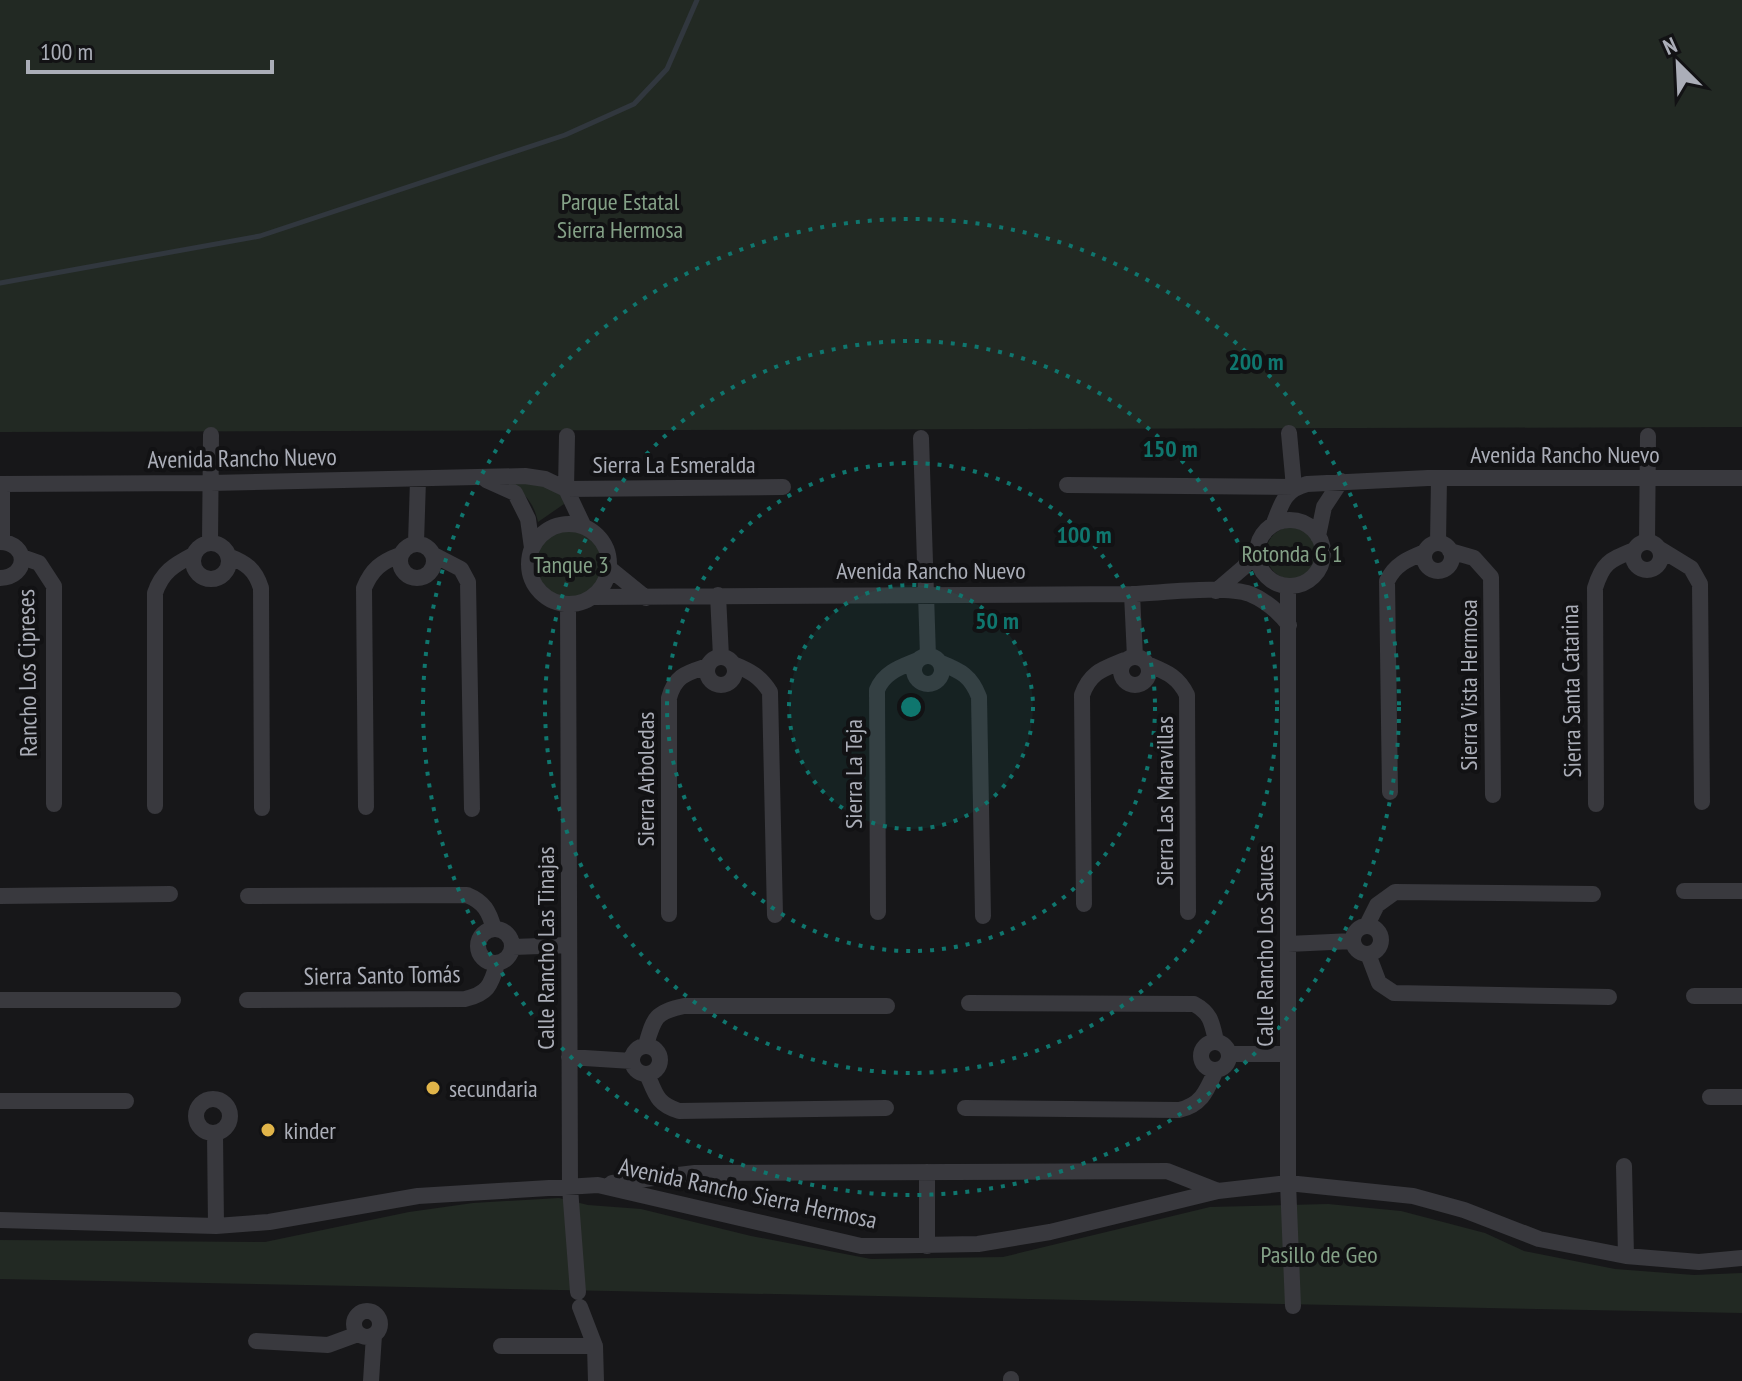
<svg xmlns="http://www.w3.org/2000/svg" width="1742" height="1381" viewBox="0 0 1742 1381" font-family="'PT Sans Narrow',sans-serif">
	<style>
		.green { fill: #222923 }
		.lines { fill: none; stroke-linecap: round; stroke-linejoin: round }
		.stream { stroke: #31373e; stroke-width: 5 }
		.minor { stroke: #39393e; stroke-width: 16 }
		.ring { fill: none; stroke: #0f766e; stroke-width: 4; stroke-dasharray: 4 8 }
		.poi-dot { fill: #e0b449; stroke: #121214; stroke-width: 3 }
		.labels { text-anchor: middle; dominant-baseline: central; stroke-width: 8; stroke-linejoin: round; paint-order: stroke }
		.park-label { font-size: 24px; fill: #84a187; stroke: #121214 }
		.street-label { font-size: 24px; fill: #abaeb8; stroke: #121214 }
		.poi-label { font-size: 24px; fill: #abaeb8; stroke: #121214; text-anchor: start }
		.centre { fill: #0f766e; stroke: #121214; stroke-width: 4 }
		.ring-label { font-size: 24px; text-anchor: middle; font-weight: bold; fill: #0f766e; stroke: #121214; stroke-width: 8; stroke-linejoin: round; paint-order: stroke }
	</style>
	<rect width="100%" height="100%" fill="#171719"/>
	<path class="green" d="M0 0H1742V427L0 432Z
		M503 482 545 484 563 496 564 504 538 522C533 500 523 491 503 482Z
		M1266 553a26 26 0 1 1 52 0a26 26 0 1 1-52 0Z
		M536 564a35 35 0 1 1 70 0a35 35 0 1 1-70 0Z
		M559 1198 588 1205 641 1209 751 1236 871 1259 1003 1257 1210 1207 1328 1204 1401 1211 1485 1233 1524 1251 1615 1269 1694 1275 1742 1273V1313L0 1279V1240L265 1242 409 1212 473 1203Z"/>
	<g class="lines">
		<path class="stream" d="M0 283 260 236 565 135 634 104 667 69 697 0"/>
		<path class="minor" d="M567 436 566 489 783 487
			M921 438 928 656
			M486 480 515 493 528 519 532 548
			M0 484 210 483 525 476 545 479 566 489 584 527
			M1067 485 1294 487 1289 433
			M1257 553a33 33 0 1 1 66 0a33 33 0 1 1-66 0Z
			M1274 523C1282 503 1284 490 1307 484L1428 478H1742
			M529 564a40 40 0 1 1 80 0a40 40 0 1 1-80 0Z
			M1318 536 1324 507 1341 481
			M2 541V484
			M1633 556a14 14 0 1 1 28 0a14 14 0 1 1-28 0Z
			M0 542C29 543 29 577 0 578
			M1647 542 1648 436
			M1424 557a14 14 0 1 1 28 0a14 14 0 1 1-28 0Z
			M210 543 211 435
			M416 543 418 480
			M1438 543 1439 478
			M193 561a18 18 0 1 1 36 0a18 18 0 1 1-36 0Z
			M400 561a17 17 0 1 1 34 0a17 17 0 1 1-34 0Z
			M1660 549 1691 568 1700 584 1702 802
			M1450 551 1474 558 1491 577 1493 795
			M434 555 461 569 468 582 472 809
			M228 556C246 563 255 569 261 588L262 808
			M22 557 39 563 54 586V804
			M609 568 646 598
			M1288 586V1183L1293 1306
			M1216 591 1244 567 1257 547
			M1132 594 1135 657
			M718 595 721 657
			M593 597 1132 594C1161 593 1225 585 1250 594 1267 601 1278 611 1289 625
			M568 604 570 1188 578 1292
			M914 670a14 14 0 1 1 28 0a14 14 0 1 1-28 0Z
			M707 671a14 14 0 1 1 28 0a14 14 0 1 1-28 0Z
			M1121 671a14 14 0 1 1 28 0a14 14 0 1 1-28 0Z
			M941 663C961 671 971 676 979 697L983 916
			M733 664C750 671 760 676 770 692L775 915
			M1147 664C1166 672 1178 676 1187 695L1188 912
			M1390 792 1387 581C1395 564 1408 559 1425 552
			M1596 804 1595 588C1603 562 1610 560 1634 550
			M155 806V593C162 572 174 565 193 555
			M366 807 364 588C372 569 381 562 400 555
			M1684 891H1742
			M0 896 170 894
			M248 896 467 895C484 902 489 911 494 929
			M1084 904 1082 695C1090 672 1103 669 1125 660
			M878 912 877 690C884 672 901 667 918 660
			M669 914V698C675 675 687 673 708 666
			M1367 925 1377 905 1395 892 1593 894
			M1353 940a14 14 0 1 1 28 0a14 14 0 1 1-28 0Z
			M478 946a17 17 0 1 1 34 0a17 17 0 1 1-34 0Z
			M1288 944 1353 941
			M513 947 568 945
			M1368 954 1379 983 1394 993 1609 997
			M1694 996H1742
			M0 1000H173
			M247 1000 465 999C487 994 491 986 497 964
			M969 1003 1194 1004C1211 1013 1212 1023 1216 1041
			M1201 1056a14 14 0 1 1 28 0a14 14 0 1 1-28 0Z
			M646 1045C654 1018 655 1012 684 1006H887
			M632 1060a14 14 0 1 1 28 0a14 14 0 1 1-28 0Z
			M1230 1054H1288
			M569 1057 632 1061
			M647 1074C656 1095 657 1104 679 1111L886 1108
			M1710 1097H1742
			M196 1116a17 17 0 1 1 34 0a17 17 0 1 1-34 0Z
			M0 1101H126
			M965 1108 1179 1110C1202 1105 1207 1090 1216 1070
			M215 1134 216 1226
			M1624 1166 1626 1256
			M612 1183 695 1173 1167 1171 1218 1191
			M0 1220 216 1226 269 1222 418 1196 598 1185 861 1246 978 1244 1050 1232 1218 1191 1288 1183 1413 1196 1464 1210 1539 1239 1626 1256 1699 1262 1742 1258
			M927 1246V1172
			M580 1307 595 1346 596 1381
			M354 1324a13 13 0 1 1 26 0a13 13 0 1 1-26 0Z
			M256 1341 328 1345 358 1334
			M501 1346H595
			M371 1381 374 1335
			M1011 1381V1379"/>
	</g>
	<circle cx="911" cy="707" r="122" fill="#0f766e" fill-opacity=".12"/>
	<g class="ring">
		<circle cx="911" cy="707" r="122"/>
		<circle cx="911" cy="707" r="244"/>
		<circle cx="911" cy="707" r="366"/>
		<circle cx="911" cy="707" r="488"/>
	</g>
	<g class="poi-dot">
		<circle cx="433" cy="1088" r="8"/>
		<circle cx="268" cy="1130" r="8"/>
	</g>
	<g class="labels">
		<g class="park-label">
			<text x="620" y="201">Parque Estatal<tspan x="620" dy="28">Sierra Hermosa</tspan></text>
			<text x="1292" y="553">Rotonda G 1</text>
			<text x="571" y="564">Tanque 3</text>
			<text x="1319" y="1254">Pasillo de Geo</text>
		</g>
		<g class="street-label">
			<text x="1565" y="454">Avenida Rancho Nuevo</text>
			<text transform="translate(242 458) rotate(-1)">Avenida Rancho Nuevo</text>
			<text x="674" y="464">Sierra La Esmeralda</text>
			<text x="931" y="570">Avenida Rancho Nuevo</text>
			<text transform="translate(27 673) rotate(-91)">Rancho Los Cipreses</text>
			<text transform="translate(1468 685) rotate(-90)">Sierra Vista Hermosa</text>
			<text transform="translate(1571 691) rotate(-91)">Sierra Santa Catarina</text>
			<text transform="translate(853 774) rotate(-90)">Sierra La Teja</text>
			<text transform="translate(645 779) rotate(-90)">Sierra Arboledas</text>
			<text transform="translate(1164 801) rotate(-90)">Sierra Las Maravillas</text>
			<text transform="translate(1264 946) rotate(-90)">Calle Rancho Los Sauces</text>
			<text transform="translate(545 948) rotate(-90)">Calle Rancho Las Tinajas</text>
			<text transform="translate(382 975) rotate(-1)">Sierra Santo Tomás</text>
			<text transform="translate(748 1193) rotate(12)">Avenida Rancho Sierra Hermosa</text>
		</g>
		<g class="poi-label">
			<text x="449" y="1088">secundaria</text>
			<text x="284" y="1130">kinder</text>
		</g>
	</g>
	<circle cx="911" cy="707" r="12" class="centre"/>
	<g class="ring-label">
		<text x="1256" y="370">200 m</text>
		<text x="1170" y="457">150 m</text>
		<text x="1084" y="543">100 m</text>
		<text x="997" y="629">50 m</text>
	</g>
	<g transform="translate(1678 64) rotate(336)" stroke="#121214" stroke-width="6" paint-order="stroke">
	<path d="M0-6L14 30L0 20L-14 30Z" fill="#abaeb8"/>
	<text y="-12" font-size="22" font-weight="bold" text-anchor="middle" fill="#abaeb8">N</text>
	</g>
	<path d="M28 60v12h244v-12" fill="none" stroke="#abaeb8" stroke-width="4"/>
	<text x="40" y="60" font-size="24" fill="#abaeb8" stroke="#121214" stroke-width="6" paint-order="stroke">100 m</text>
</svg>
